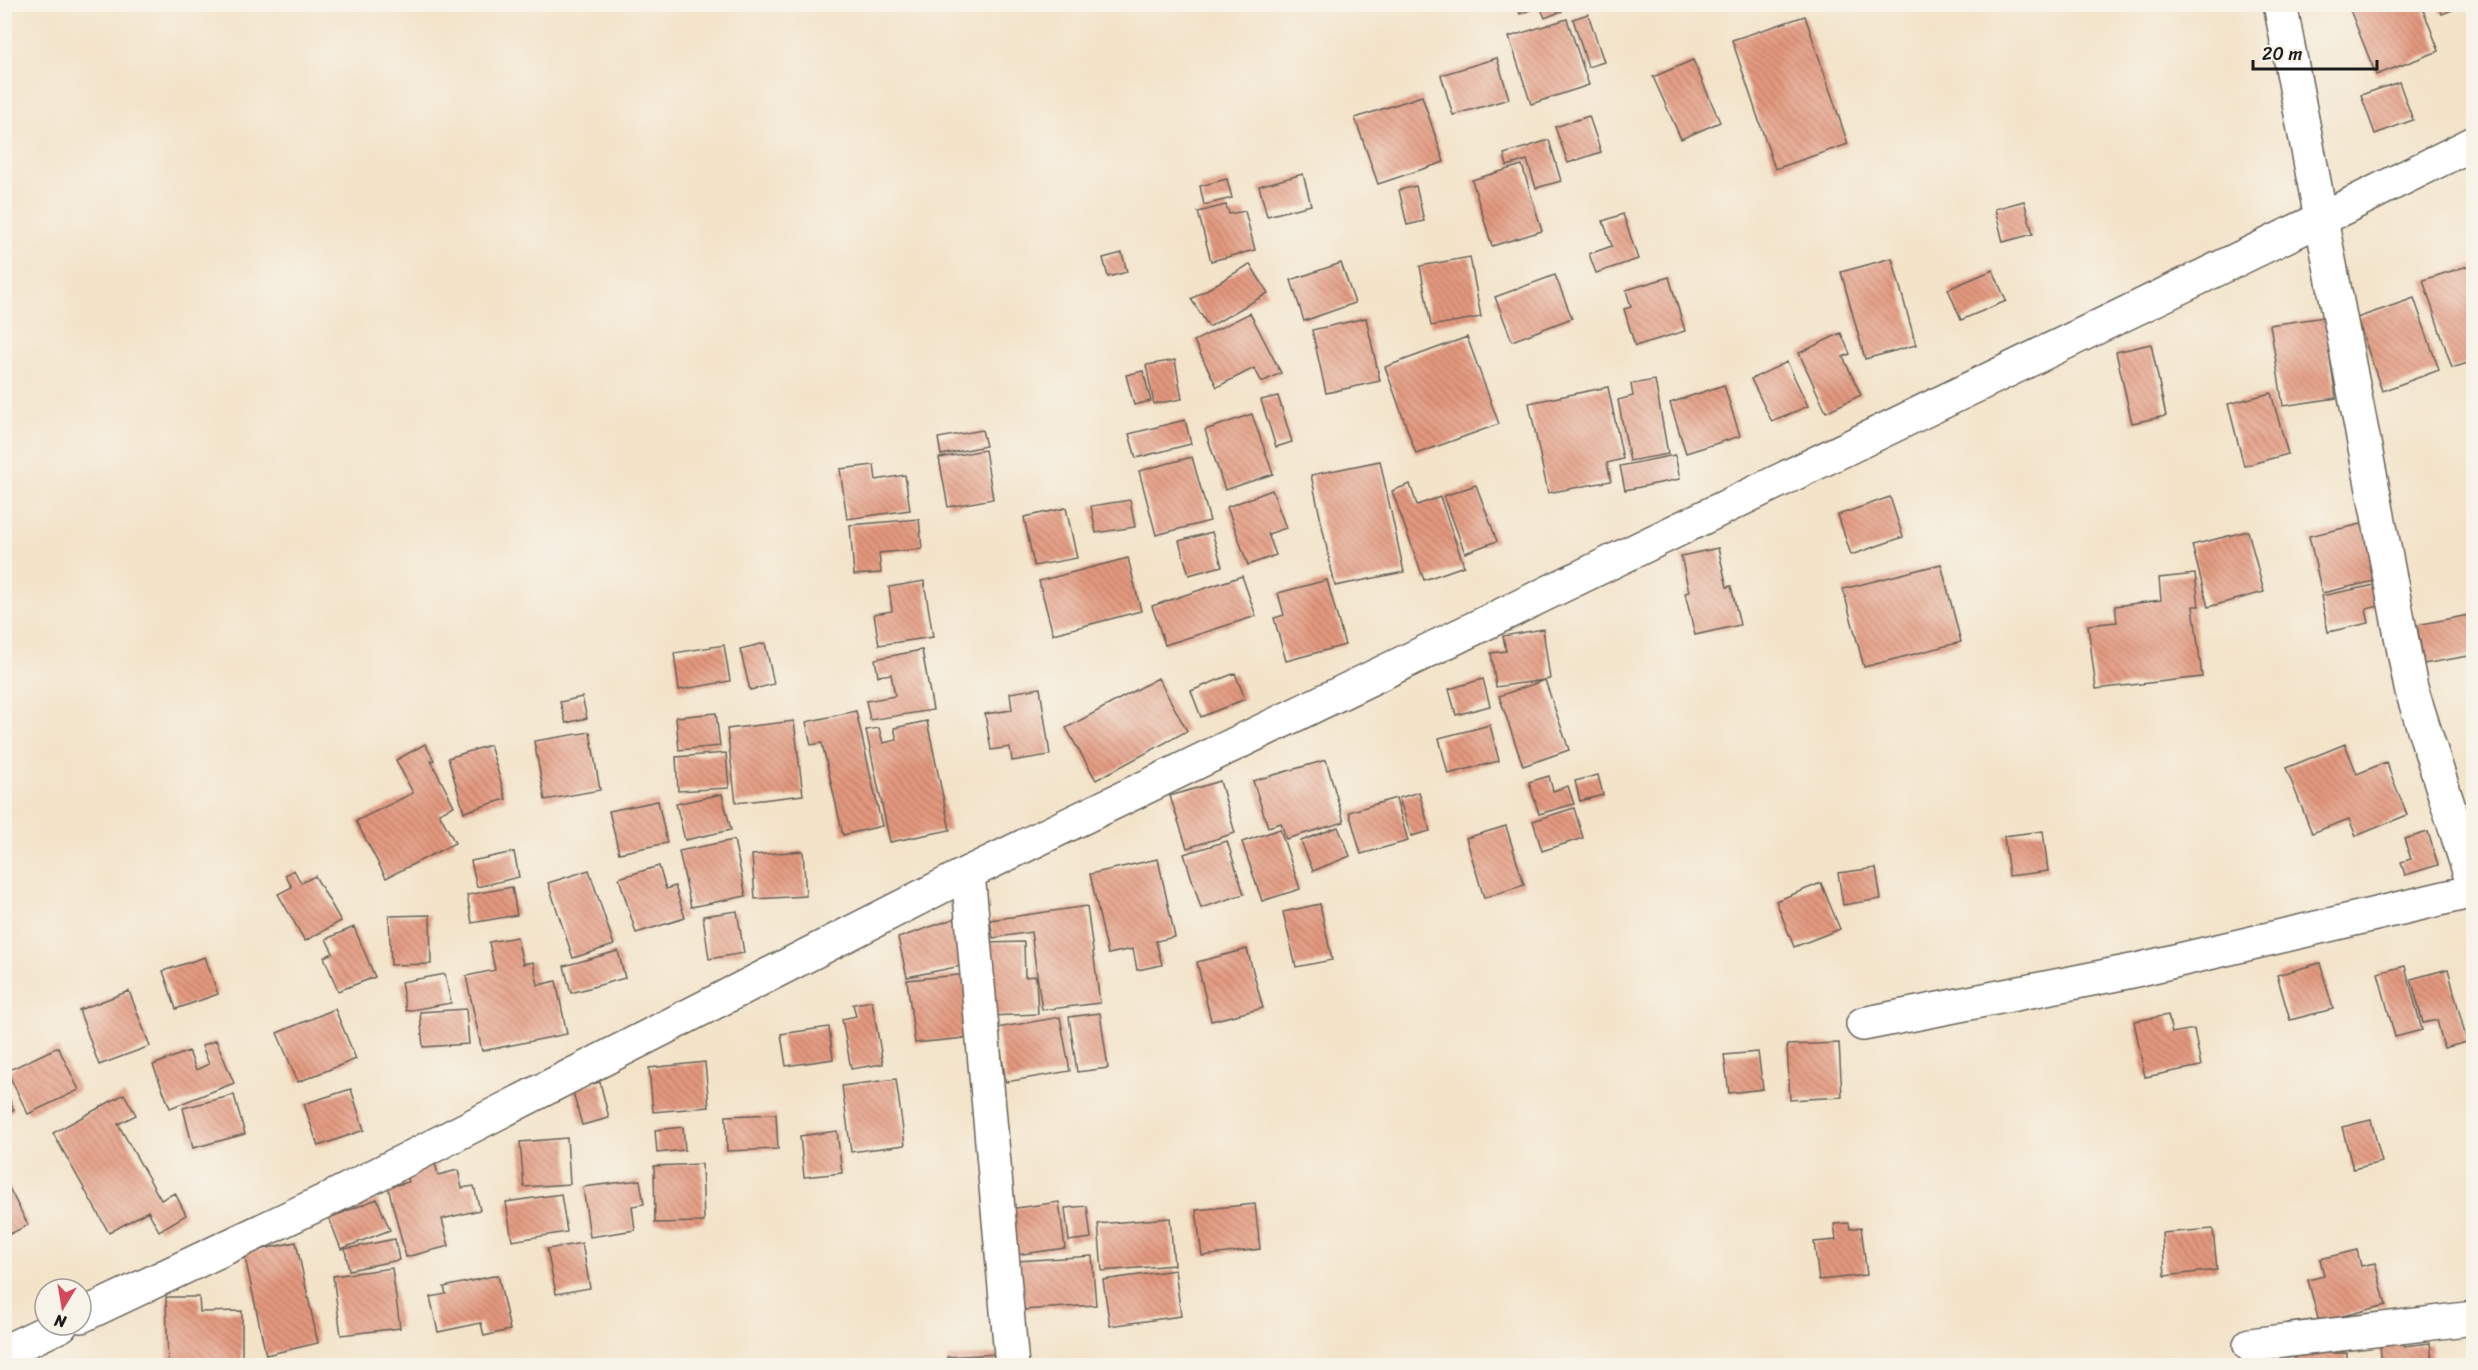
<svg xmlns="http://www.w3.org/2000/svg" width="2478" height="1370" viewBox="0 0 2478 1370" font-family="Sriracha,sans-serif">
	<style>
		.building { fill: url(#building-back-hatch) }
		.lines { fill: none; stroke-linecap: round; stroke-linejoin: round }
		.minor-casing { stroke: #676259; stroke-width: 36 }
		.tertiary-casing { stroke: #676259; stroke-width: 36 }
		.minor { stroke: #fff; stroke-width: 33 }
		.tertiary { stroke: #fff; stroke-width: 33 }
	</style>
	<defs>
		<pattern id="building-back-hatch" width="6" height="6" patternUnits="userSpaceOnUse" patternTransform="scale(1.5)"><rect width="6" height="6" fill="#e4997f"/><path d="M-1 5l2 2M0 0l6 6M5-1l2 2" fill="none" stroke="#b87c67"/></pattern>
	</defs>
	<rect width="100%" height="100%" fill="#f7f3e8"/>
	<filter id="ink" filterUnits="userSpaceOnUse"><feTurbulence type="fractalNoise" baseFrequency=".0167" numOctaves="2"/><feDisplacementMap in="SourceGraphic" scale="12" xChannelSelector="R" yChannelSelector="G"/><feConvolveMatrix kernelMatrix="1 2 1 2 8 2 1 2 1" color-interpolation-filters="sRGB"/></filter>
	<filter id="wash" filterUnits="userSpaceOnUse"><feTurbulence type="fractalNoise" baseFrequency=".008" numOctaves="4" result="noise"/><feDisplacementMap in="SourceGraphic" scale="24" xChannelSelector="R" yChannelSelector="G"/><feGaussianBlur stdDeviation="1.35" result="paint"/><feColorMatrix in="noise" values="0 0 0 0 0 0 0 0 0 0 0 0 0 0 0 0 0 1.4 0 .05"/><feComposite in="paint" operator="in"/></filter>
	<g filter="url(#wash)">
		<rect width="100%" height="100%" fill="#f3e3c9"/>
		<g id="blocks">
			<path class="building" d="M1517 4H1559L1562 11 1545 18 1540 6 1520 14Z
				M2363 4H2421L2439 51 2376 75 2350 10Z
				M2438 4H2465V5L2442 14Z
				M1588 14 1604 62 1588 67 1573 19Z
				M1805 16 1848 144 1775 169 1732 40Z
				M1567 19 1589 85 1531 104 1509 37Z
				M1497 58 1509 99 1453 115 1441 75Z
				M1693 60 1720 122 1681 139 1653 77Z
				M2399 82 2413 120 2375 134 2361 95Z
				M1422 96 1444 162 1378 184 1355 118Z
				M1589 116 1601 152 1568 163 1555 127Z
				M1549 140 1561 181 1536 188 1527 160 1507 166 1504 154Z
				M1522 165 1542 231 1492 246 1472 180Z
				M1303 174 1311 205 1267 216 1259 186Z
				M1227 179 1232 198 1204 205 1200 186Z
				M1416 186 1424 221 1407 225 1399 190Z
				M2024 201 2033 234 2003 242 1995 209Z
				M1226 205 1229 214 1245 211 1255 250 1211 261 1198 212Z
				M1623 214 1638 259 1596 273 1589 254 1612 246 1603 221Z
				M1122 253 1127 272 1108 277 1103 258Z
				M1470 257 1481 317 1431 326 1420 266Z
				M1892 258 1916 345 1865 359 1841 272Z
				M1341 263 1355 303 1304 321 1291 280Z
				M1250 264 1268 293 1209 327 1191 299Z
				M2474 264V361L2452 368 2423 280Z
				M1993 270 2006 301 1961 320 1948 289Z
				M1555 275 1572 318 1512 341 1495 297Z
				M1669 277 1685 331 1635 346 1624 309 1631 307 1626 290Z
				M2414 298 2439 370 2382 391 2357 318Z
				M1250 313 1281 373 1262 382 1254 368 1217 387 1194 341Z
				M2324 317 2336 398 2283 406 2270 325Z
				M1366 318 1380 381 1326 393 1312 330Z
				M1841 333 1850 354 1843 357 1861 395 1826 412 1799 353Z
				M1467 337 1499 424 1416 454 1385 367Z
				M2151 344 2166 416 2132 423 2116 352Z
				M1175 360 1182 399 1154 404 1146 365Z
				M1787 362 1808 406 1772 422 1751 379Z
				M1143 371 1151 401 1134 405 1126 375Z
				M1655 380 1668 454 1630 461 1618 400 1633 396 1631 384Z
				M1724 385 1740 436 1686 453 1670 403Z
				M1608 387 1623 459 1607 463 1611 481 1548 493 1529 403Z
				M2271 393 2288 454 2244 466 2228 404Z
				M1278 396 1292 442 1276 447 1261 400Z
				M1252 414 1273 474 1225 490 1205 430Z
				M1185 420 1191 444 1136 458 1129 434Z
				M982 430 986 446 941 455 938 438Z
				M985 450 993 499 948 507 939 458Z
				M1675 455 1680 479 1625 490 1620 466Z
				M1192 457 1210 521 1156 535 1139 471Z
				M1380 461 1404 572 1335 586 1311 475Z
				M874 465 876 480 905 475 910 510 847 519 840 469Z
				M1410 484 1417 505 1440 497 1464 566 1424 580 1392 491Z
				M1476 485 1497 541 1465 553 1444 496Z
				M1272 490 1286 528 1268 534 1276 555 1248 565 1227 507Z
				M1890 497 1903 537 1851 555 1838 515Z
				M1130 500 1135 527 1096 533 1091 506Z
				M1066 508 1077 558 1034 566 1024 517Z
				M919 519 922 549 879 553 881 573 854 575 850 525Z
				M2366 523 2379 580 2322 593 2309 536Z
				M2248 531 2264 592 2208 607 2192 545Z
				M1212 532 1222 566 1189 575 1179 541Z
				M1718 548 1727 587 1731 586 1740 625 1695 635 1685 593 1689 592 1681 556Z
				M1128 558 1141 611 1053 634 1039 581Z
				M1941 564 1961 642 1864 667 1843 589Z
				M2195 574 2199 606H2193L2202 677 2096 689 2088 625 2117 622 2115 606 2161 600 2159 578Z
				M1242 576 1256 616 1165 645 1152 606Z
				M1327 580 1345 645 1286 661 1274 618 1284 615 1278 593Z
				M924 581 933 637 879 645 874 614 892 611 889 587Z
				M2375 585 2380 606 2366 609 2369 623 2328 632 2321 596Z
				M2474 614V655L2424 664 2417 625Z
				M1543 629 1550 679 1496 687 1491 653 1506 651 1503 636Z
				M765 643 774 684 750 690 740 649Z
				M724 645 730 681 679 690 674 653Z
				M922 650 933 710 870 720 866 701 895 696 891 674 878 676 875 659Z
				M1235 673 1245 699 1201 717 1191 691Z
				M1158 678 1187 731 1096 780 1066 728Z
				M1483 679 1490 706 1456 715 1449 689Z
				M1545 680 1569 750 1523 766 1499 696Z
				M1040 688 1050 755 1012 761 1010 747 991 750 985 714 1012 710 1010 693Z
				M582 697 587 718 566 723 560 702Z
				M856 711 882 826 843 835 822 743 811 745 806 722Z
				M716 713 720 746 679 750 676 717Z
				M794 721 803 795 736 803 727 729Z
				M927 721 950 830 890 842 866 730 879 728 883 743 897 740 894 728Z
				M1490 725 1499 761 1448 774 1439 738Z
				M590 732 600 790 545 800 534 741Z
				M425 744 434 760 431 761 454 806 439 813 455 843 386 878 356 821 413 793 396 760Z
				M2345 744 2357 774 2386 762 2407 815 2356 836 2349 819 2312 833 2286 768Z
				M490 745 506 799 464 812 448 758Z
				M726 753 729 788 678 791 676 757Z
				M1326 760 1344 822 1286 839 1281 823 1268 827 1253 781Z
				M1598 775 1603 795 1580 801 1575 781Z
				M1549 776 1553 791 1568 786 1574 804 1539 814 1529 782Z
				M1220 781 1235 833 1187 848 1170 796Z
				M1419 792 1430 831 1411 836 1399 798Z
				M722 794 731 830 685 840 676 804Z
				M1396 798 1408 841 1361 854 1349 812Z
				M658 801 667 843 619 853 609 811Z
				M1574 808 1583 838 1542 851 1533 821Z
				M1506 826 1524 885 1484 898 1466 838Z
				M1338 827 1350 856 1313 871 1301 841Z
				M1280 829 1300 889 1262 901 1242 842Z
				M2043 831 2048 871 2009 876 2004 836Z
				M2428 832 2438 865 2405 875 2401 862 2411 859 2404 839Z
				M734 840 746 896 691 907 679 851Z
				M1227 841 1244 894 1201 908 1184 854Z
				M803 851 806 896 755 899 752 855Z
				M514 852 519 877 477 887 471 861Z
				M1158 859 1175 937 1156 941 1162 965 1137 970 1133 949 1108 954 1090 874Z
				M659 866 666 889 675 886 685 918 636 933 619 878Z
				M1876 868 1881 899 1843 905 1838 873Z
				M294 870 301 883 315 876 341 921 305 941 278 894 292 887 285 875Z
				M589 870 614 945 573 958 548 883Z
				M1821 883 1840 929 1794 947 1776 901Z
				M512 887 517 915 472 923 467 895Z
				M1320 904 1332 960 1296 967 1283 912Z
				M1087 906 1100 1003 1042 1010 1031 932 993 938 990 920Z
				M737 911 744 953 709 959 703 916Z
				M430 915 431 964 391 965 389 916Z
				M956 918 966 965 907 977 898 938Z
				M354 927 375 977 338 991 324 957 333 953 326 939Z
				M517 937 523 964 533 962 538 985 556 981 567 1034 482 1051 466 976 495 970 489 942Z
				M1024 942 1025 977 1036 976 1038 1014 989 1016 986 943Z
				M1247 949 1263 1008 1211 1021 1197 962Z
				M618 951 625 978 571 993 564 966Z
				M205 957 218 994 176 1009 163 971Z
				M2320 963 2333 1009 2290 1020 2277 975Z
				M2405 966 2422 1030 2395 1037 2378 973Z
				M2448 969 2467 1042 2444 1048 2437 1020 2423 1023 2411 979Z
				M445 974 451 1003 406 1011 401 982Z
				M968 974 975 1037 915 1043 907 980Z
				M129 991 150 1046 99 1065 79 1010Z
				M872 1001 883 1064 851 1069 842 1019 856 1016 853 1004Z
				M335 1009 356 1059 298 1082 277 1033Z
				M466 1009 469 1044 423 1047 420 1012Z
				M1100 1013 1108 1068 1077 1072 1069 1017Z
				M2168 1015 2172 1033 2194 1029 2201 1066 2145 1077 2134 1021Z
				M1060 1017 1070 1071 1006 1082 997 1028Z
				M829 1027 833 1059 786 1066 781 1034Z
				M216 1040 234 1083 170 1108 153 1065 189 1051 196 1070 209 1064 202 1046Z
				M1839 1043 1842 1097 1790 1100 1787 1045Z
				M58 1047 79 1090 28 1114 7 1071Z
				M1758 1052 1763 1089 1729 1093 1724 1055Z
				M705 1062 709 1107 653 1112 649 1068Z
				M896 1079 905 1145 851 1152 842 1086Z
				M600 1082 609 1118 582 1125 572 1089Z
				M4 1088 14 1110 4 1114Z
				M351 1089 364 1130 318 1146 304 1104Z
				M124 1094 136 1115 118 1124 161 1200 175 1193 186 1215 159 1231 148 1211 109 1233 53 1133Z
				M234 1095 245 1134 193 1148 183 1108Z
				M776 1114 778 1149 727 1151 726 1116Z
				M2371 1120 2382 1162 2353 1169 2342 1127Z
				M683 1127 685 1150 657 1153 655 1130Z
				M837 1131 842 1173 804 1177 800 1136Z
				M567 1138 570 1184 524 1187 520 1142Z
				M434 1158 438 1175 458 1170 462 1188 474 1186 480 1210 442 1219 449 1246 406 1257 388 1187 409 1182 405 1165Z
				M702 1164 704 1222 655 1223 654 1166Z
				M4 1178 28 1225 4 1237Z
				M640 1180 644 1204 632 1206 635 1230 590 1237 583 1187Z
				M561 1194 567 1232 512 1241 506 1202Z
				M377 1199 390 1230 341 1249 329 1218Z
				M1059 1202 1065 1248 1016 1255 1009 1209Z
				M1255 1204 1260 1249 1202 1256 1196 1210Z
				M1087 1206 1091 1238 1069 1241 1065 1208Z
				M1170 1218 1174 1265 1102 1271 1098 1224Z
				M1849 1223 1850 1229 1861 1227 1867 1275 1819 1280 1814 1242 1836 1240 1834 1224Z
				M2213 1229 2217 1270 2165 1276 2162 1233Z
				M395 1239 399 1260 349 1270 345 1249Z
				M296 1242 318 1343 266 1355 244 1253Z
				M582 1243 590 1288 556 1294 547 1249Z
				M2357 1250 2361 1266 2375 1263 2386 1305 2319 1322 2308 1280 2324 1276 2320 1259Z
				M1092 1256 1096 1305 1022 1310 1018 1261Z
				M392 1268 400 1328 341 1335 333 1276Z
				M1175 1270 1181 1316 1110 1326 1103 1280Z
				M498 1275 510 1330 484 1336 481 1323 438 1332 430 1297 446 1294 444 1287Z
				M166 1297H199L200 1312 242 1311V1365L168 1366Z
				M2403 1333 2404 1346 2430 1343 2433 1366H2382L2379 1335Z
				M2294 1353H2347V1366H2294Z
				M998 1354 999 1366H947V1357Z"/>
		</g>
	</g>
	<g filter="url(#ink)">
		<use href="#blocks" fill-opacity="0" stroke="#676259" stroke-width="1.5"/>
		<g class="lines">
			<defs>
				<path id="minor" d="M2280 4 2411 688 2474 887
					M968 873 1012 1366
					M1863 1024 2132 971 2474 891
					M2250 1345 2474 1318"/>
				<path id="tertiary" d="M81 1316 335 1196 968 873 2321 219 2474 143
					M4 1352 61 1325"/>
			</defs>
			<use href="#minor" class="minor-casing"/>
			<use href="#tertiary" class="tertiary-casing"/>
			<use href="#minor" class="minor"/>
			<use href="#tertiary" class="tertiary"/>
		</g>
	</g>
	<rect width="2478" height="1370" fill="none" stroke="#f7f3e8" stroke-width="24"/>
	<g transform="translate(63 1307) rotate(191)"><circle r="28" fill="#f7f3e8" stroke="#9f9d96" stroke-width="1.5"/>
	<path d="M0-4.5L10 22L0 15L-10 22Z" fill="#d1495b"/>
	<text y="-9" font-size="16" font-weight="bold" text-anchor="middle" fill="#1c1c1c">N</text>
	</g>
	<path d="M2253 60v9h124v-9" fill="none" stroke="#1c1c1c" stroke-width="3"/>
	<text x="2262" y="60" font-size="18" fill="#1c1c1c" stroke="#f7f3e8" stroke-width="4.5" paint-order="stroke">20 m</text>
</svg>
